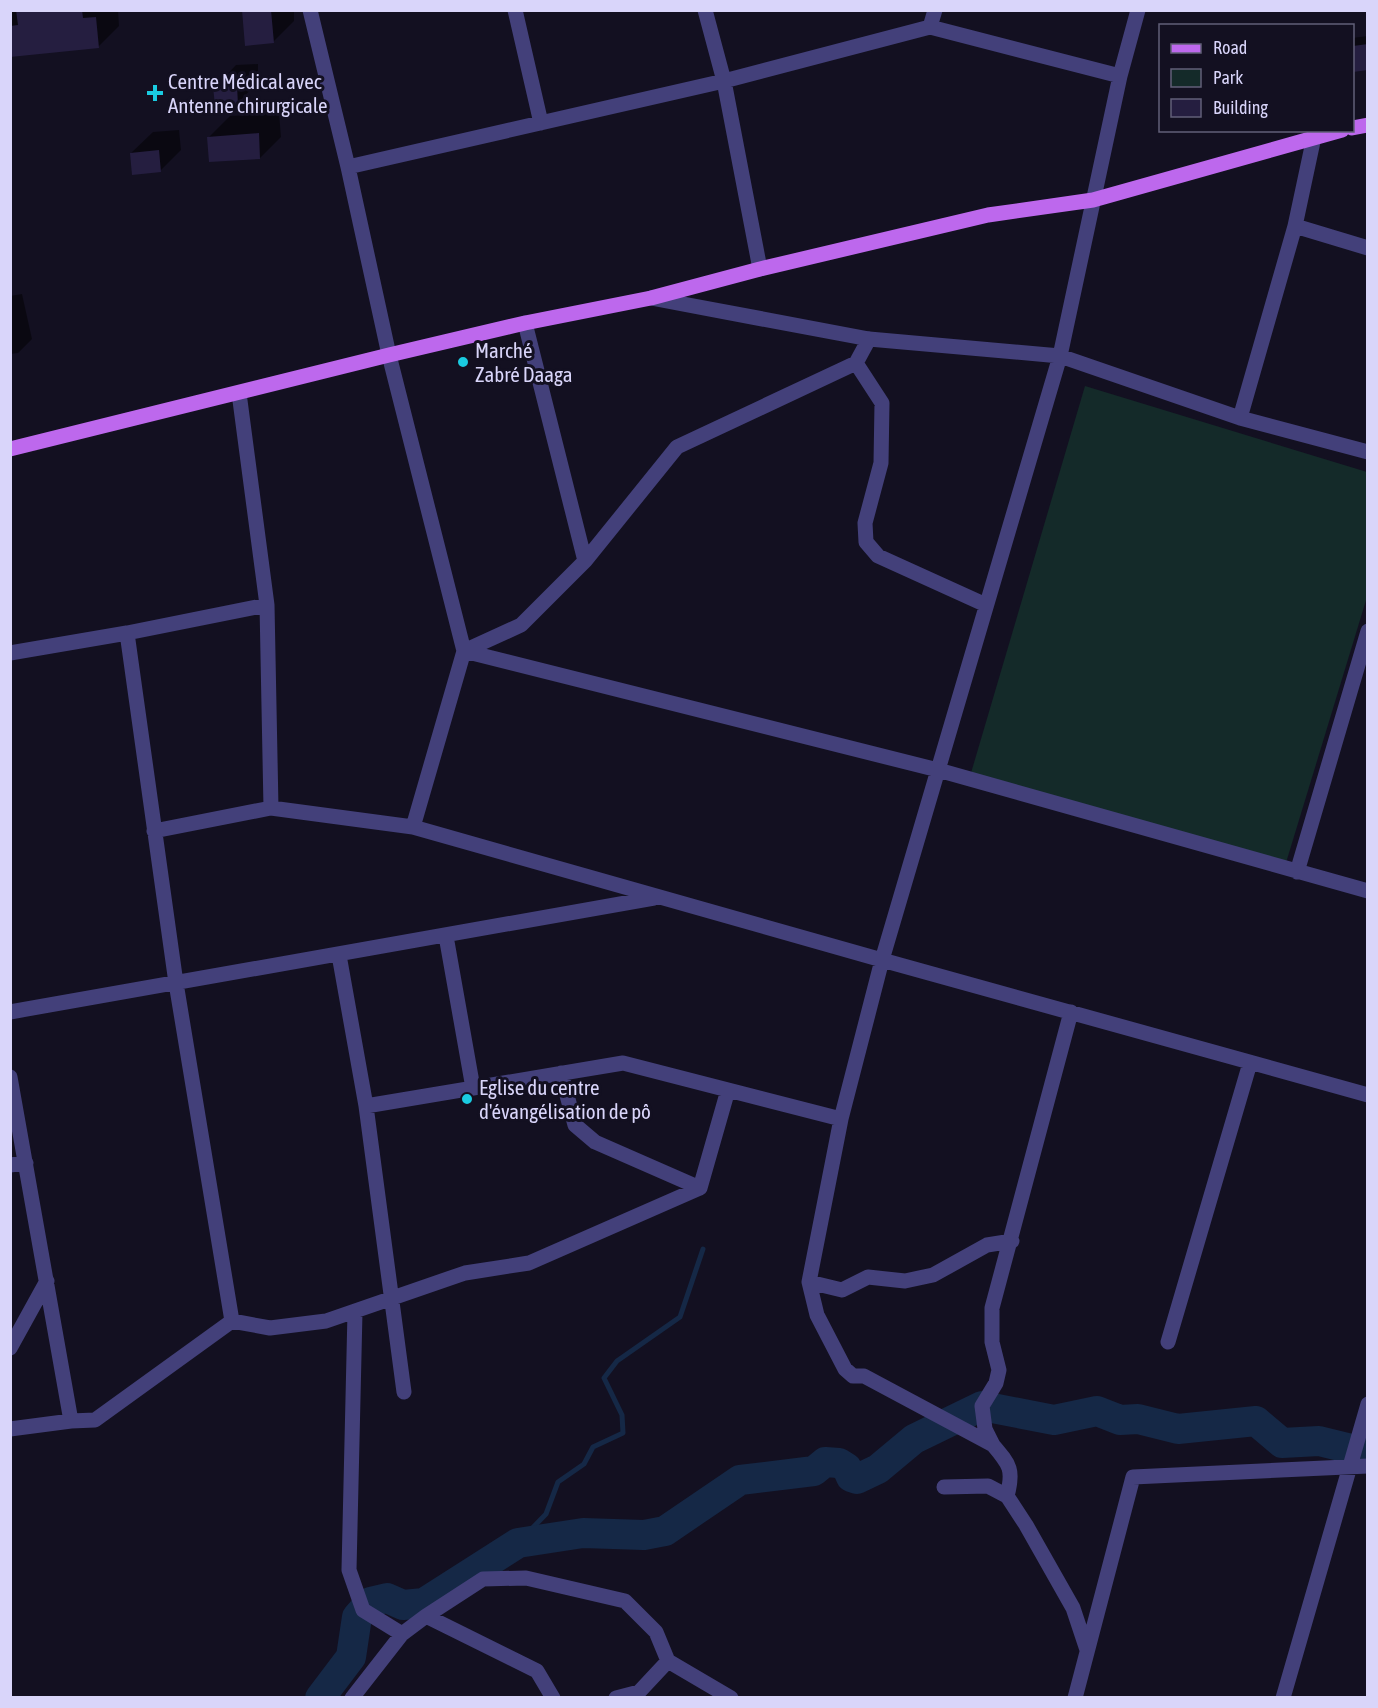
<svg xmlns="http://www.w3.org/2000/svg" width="1378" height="1708" viewBox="0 0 1378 1708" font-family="'Asap Condensed',sans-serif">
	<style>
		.green { fill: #142a29 }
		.shadow { fill: #0007 }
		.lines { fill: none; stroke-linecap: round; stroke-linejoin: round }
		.stream { stroke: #152846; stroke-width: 5 }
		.river { stroke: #152846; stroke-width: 30 }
		.building { fill: #251e40 }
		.minor { stroke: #43407a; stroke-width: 15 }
		.major { stroke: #bd68ed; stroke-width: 15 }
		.poi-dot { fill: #1acbe1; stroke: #131021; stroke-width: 2 }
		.labels { text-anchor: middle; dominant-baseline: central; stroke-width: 6; stroke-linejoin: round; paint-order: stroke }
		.poi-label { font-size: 21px; fill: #d9d5fa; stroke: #131021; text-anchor: start }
	</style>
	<rect width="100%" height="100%" fill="#131021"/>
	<path class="green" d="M1085 386 1367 472V597L1285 866 971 773Z"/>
	<path class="shadow" d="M10 10H118L119 26 98 47 10 55Z
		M244 10H294V21L273 42Z
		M1368 36V69L1352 70V38Z
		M258 64V82L237 104 215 87 236 65Z
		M279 113 281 137 260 158 209 137 230 116Z
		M179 130 181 150 160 171 131 153 153 132Z
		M22 294 32 339 18 353 10 354V296Z"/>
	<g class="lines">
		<path class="stream" d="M518 1543 546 1514 558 1482 584 1464 593 1447 623 1433 622 1415 604 1378 617 1361 680 1317 703 1249"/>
		<path class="river" d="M320 1698 351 1657 357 1617 370 1602 387 1598 403 1605 424 1603 518 1543 583 1533 644 1535 665 1531 740 1480 814 1471 825 1462 839 1463 847 1468 851 1477 857 1479 878 1469 914 1439 982 1406 1054 1420 1097 1411 1120 1420 1138 1419 1178 1429 1256 1421 1282 1443 1319 1441 1368 1453"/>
	</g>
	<path class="building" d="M16 10H82L83 18 96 17 99 48 10 57V26L18 25Z
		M242 10H271L274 43 245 46Z
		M1368 44V70L1353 72V46Z
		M237 85 238 105 215 106 213 86Z
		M259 133 260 159 209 162 207 137Z
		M159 150 161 172 132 175 130 153Z"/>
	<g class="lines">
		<path class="minor" d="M310 10 348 167 389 355 464 651 413 827
			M515 10 541 123
			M705 10 724 81 760 269
			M935 10 930 27 1120 76
			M1138 10 1120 76 1060 356 882 960 1368 1095
			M348 167 724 81 930 27
			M1295 226 1368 248
			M651 298 869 339 1060 356 1240 418 1368 452
			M525 323 585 561
			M856 363 882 403 881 463 865 523 866 542 878 556 986 605
			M239 393 267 605 271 808 413 827 882 960 841 1119 809 1282 817 1315 845 1369 853 1376H864L993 1445C1010 1465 1014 1470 1007 1496
			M1240 418 1295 226 1314 137
			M127 633 176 983 232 1321
			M464 651 938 770 1368 891
			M464 651 521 625 585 561 677 447 856 363 869 339
			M10 653 127 633 267 605
			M154 831 271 808
			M1297 872 1368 631
			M446 936 473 1088
			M339 955 366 1106 404 1392
			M10 1012 654 898
			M561 1073 575 1125 595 1142 700 1188
			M10 1077 71 1421
			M366 1106 623 1063 841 1119
			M10 1165 26 1163
			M809 1282 842 1290 868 1277 905 1281 933 1275 987 1245 1012 1241
			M355 1312 349 1570 363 1610 402 1634
			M1168 1342 1250 1063
			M10 1348 47 1281
			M10 1429 71 1421 95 1420 232 1321 270 1328 326 1321 465 1273 529 1263 700 1188 728 1090
			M993 1445 985 1429 982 1406 996 1383 999 1370 992 1342V1308L1071 1012
			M944 1487 988 1486 1007 1496 1026 1525 1073 1608 1087 1650
			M426 1616 537 1671 553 1698
			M352 1698 402 1634 426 1616 483 1579 526 1578 625 1601 656 1632 668 1661 731 1698
			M616 1698 639 1692 668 1661
			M1075 1698 1133 1477 1368 1466
			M1283 1698 1368 1404"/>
		<path class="major" d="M1352 128 1368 125
			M10 449 389 355 525 323 651 298 760 269 988 215 1093 200 1342 130"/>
	</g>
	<g class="poi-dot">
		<path d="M152 84h6v6h6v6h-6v6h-6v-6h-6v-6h6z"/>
		<circle cx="463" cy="362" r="6"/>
		<circle cx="467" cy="1099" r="6"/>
	</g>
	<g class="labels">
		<g class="poi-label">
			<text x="168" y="81">Centre Médical avec<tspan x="168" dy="24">Antenne chirurgicale</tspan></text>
			<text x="475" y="350">Marché<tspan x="475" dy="24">Zabré Daaga</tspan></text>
			<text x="479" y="1087">Eglise du centre<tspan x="479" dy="24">d'évangélisation de pô</tspan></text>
		</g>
	</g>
	<rect width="1378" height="1708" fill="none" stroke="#d9d5fa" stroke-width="24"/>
	<rect x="1159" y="24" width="195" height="108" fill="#131021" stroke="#625f78" stroke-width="1.5"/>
	<rect x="1171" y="44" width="30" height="9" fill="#bd68ed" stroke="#625f78" stroke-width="1.5"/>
	<text x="1213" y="54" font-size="18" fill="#d9d5fa">Road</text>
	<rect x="1171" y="69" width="30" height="18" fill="#142a29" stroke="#625f78" stroke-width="1.5"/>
	<text x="1213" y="84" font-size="18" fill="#d9d5fa">Park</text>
	<rect x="1171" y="99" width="30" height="18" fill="#251e40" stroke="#625f78" stroke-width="1.5"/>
	<text x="1213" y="114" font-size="18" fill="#d9d5fa">Building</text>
</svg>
